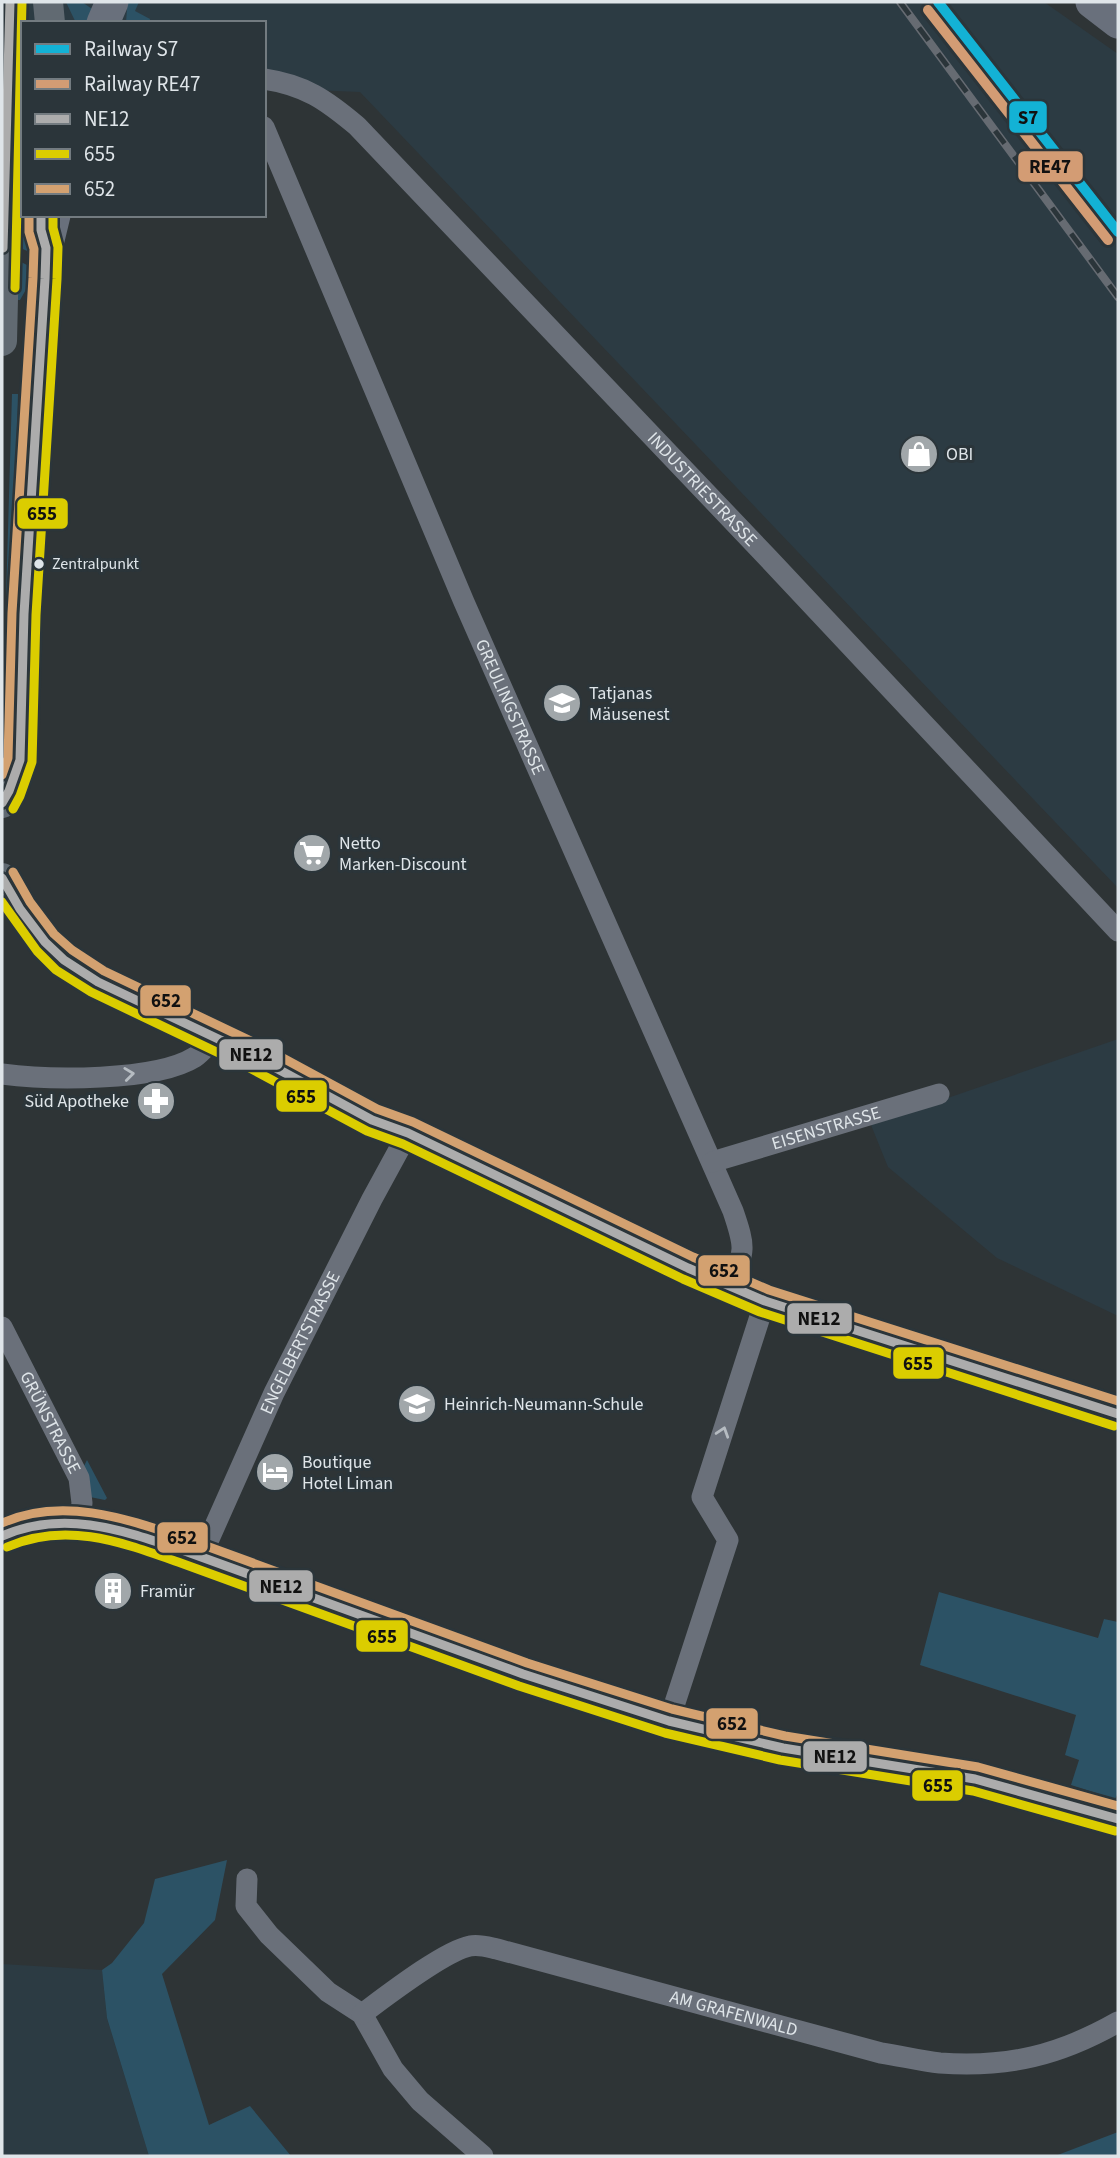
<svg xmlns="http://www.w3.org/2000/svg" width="1120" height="2158" viewBox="0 0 1120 2158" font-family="'Source Sans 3',sans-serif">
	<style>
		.built { fill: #2c3b43 }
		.green { fill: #2c5265 }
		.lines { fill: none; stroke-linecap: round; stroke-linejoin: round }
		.street { stroke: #6a707a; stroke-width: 21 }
		.secondary { stroke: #616a72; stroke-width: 30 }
		.primary { stroke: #69707c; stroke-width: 33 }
		.rail-casing { stroke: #666b72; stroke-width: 8 }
		.rail { stroke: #2b353a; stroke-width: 5; stroke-dasharray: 16; stroke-linecap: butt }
		.bus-1-casing { stroke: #2b353a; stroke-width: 14 }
		.bus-2-casing { stroke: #2b353a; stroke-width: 14 }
		.bus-3-casing { stroke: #2b353a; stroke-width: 14 }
		.bus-1 { stroke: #acacac; stroke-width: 9 }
		.bus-2 { stroke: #dbcd00; stroke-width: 9 }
		.bus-3 { stroke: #d3a170; stroke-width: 9 }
		.rail-1-casing { stroke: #2b353a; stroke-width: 16 }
		.rail-2-casing { stroke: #2b353a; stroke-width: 16 }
		.rail-1 { stroke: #13b2d5; stroke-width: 10 }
		.rail-2 { stroke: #d39c74; stroke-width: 10 }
		.oneway { stroke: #b6bcc2 }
		.bus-dot { fill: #dfe5e9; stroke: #2b353a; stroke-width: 2.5 }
		.labels { text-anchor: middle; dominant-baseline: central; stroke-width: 6; stroke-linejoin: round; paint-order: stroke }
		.bus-label { font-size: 16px; fill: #dfe5e9; stroke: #2b353a; text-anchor: start }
		.poi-label { font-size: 18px; fill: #dfe5e9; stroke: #2b353a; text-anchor: start }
		.street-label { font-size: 18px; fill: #dfe5e9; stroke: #2b353a }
		.line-badge { stroke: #2b353a; stroke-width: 2.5 }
		.pale-badge-label { font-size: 19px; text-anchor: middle; font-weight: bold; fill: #111 }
	</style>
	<rect width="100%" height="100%" fill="#2e3436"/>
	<path class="built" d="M2 2H1044L1118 54V888L360 92 264 88V23H23Z
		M1118 1039V1316L997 1258 888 1167 869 1120 942 1100Z
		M2 1964 102 1970 107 2018 149 2156H2Z"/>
	<path class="green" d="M66 2H82L95 11 89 23H76Z
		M122 2H139L135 11 150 19 149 23H126L127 9Z
		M23 42V215H35L34 254 16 246Z
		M15 259 33 268 28 286 20 300H17Z
		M12 394H18L8 734 4 737 2 734Z
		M87 1460 107 1498 105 1500 90 1497 83 1468Z
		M939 1592 1098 1638 1104 1619 1118 1622V1793L1115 1799 1071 1785 1079 1760 1065 1755 1076 1715 920 1665Z
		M227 1860 215 1920 162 1974 209 2125 250 2106 291 2156H149L107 2018 102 1970 112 1963 144 1923 155 1879Z
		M1118 2132V2156H1055Z"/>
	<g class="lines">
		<g class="street">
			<path id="s1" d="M264 79C305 85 326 100 357 126L769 559 1118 931"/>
			<path id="s2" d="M264 127 464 602 733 1211C746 1249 745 1250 730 1287"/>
			<path d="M2 1074C48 1080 155 1082 195 1057 202 1052 208 1044 215 1038"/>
			<path id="s3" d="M712 1162 939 1094"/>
			<path id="s4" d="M2 1327 79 1478 82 1503 79 1523"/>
			<path d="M2 1536C28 1524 49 1519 78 1523 149 1533 217 1564 284 1588 412 1634 538 1683 669 1721 769 1750 872 1764 975 1779L1006 1786 1118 1819"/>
			<path id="s5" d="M201 1557 274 1393 372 1199 408 1133"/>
			<path d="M669 1721 728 1540 702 1497 765 1301"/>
			<path d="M247 1879 246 1906 269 1935 328 1992 362 2014 393 2069 420 2101 483 2156"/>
			<path id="s6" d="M362 2014C385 1997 444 1951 470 1946 479 1944 488 1947 497 1949L881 2053C901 2056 921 2061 940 2063 1008 2068 1060 2055 1118 2022"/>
		</g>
		<path class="secondary" d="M48 2 50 23
			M2 341 10 2
			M2 803 9 791 20 760 24 614 45 279 46 248 41 226
			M2 878 20 909 45 942 64 960 98 982 252 1055 372 1120 408 1133 688 1268 765 1301 1118 1414"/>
		<path class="primary" d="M1092 2 1118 22
			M103 23 112 2
			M46 248 54 215"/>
		<defs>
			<path id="rail" d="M900 2 1118 297"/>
		</defs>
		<use href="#rail" class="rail-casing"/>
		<use href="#rail" class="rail"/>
		<defs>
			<path id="bus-1" d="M3 248 10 2
				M2 803 9 791 20 760 24 614 45 279 46 248 41 230V215
				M2 878 20 909 45 942 64 960 98 982 252 1055 372 1120 408 1133 688 1268 765 1301 1118 1414
				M2 1536C64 1509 122 1530 182 1550L523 1674 669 1721 783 1748 975 1779 1118 1819"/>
			<path id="bus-2" d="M15 288 22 2
				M13 809 20 796 32 762 36 615 57 279 58 247 53 228V215
				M2 902 37 951 56 970 91 992 246 1066 367 1131 403 1144 683 1279 760 1312 1114 1426
				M7 1547C66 1521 121 1542 178 1562L519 1686 665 1733 780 1760 973 1791 1115 1831"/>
			<path id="bus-3" d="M2 775 8 758 12 613 33 278 34 249 29 232V215
				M13 872 30 902 54 934 72 950 104 971 257 1044 377 1109 413 1122 693 1257 769 1290 1118 1401
				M2 1523C63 1496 127 1519 187 1539L527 1663 672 1709 785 1736 978 1767 1118 1806"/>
		</defs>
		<use href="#bus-1" class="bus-1-casing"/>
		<use href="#bus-2" class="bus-2-casing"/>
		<use href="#bus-3" class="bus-3-casing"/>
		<use href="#bus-1" class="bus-1"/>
		<use href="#bus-2" class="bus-2"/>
		<use href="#bus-3" class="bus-3"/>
		<defs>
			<path id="rail-1" d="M938 2 1118 232"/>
			<path id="rail-2" d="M928 10 1108 240"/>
		</defs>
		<use href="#rail-1" class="rail-1-casing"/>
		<use href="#rail-2" class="rail-2-casing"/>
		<use href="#rail-1" class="rail-1"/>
		<use href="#rail-2" class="rail-2"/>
	</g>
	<defs><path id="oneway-chevron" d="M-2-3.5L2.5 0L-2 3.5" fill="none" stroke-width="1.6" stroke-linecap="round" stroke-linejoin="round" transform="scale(1.75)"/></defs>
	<g class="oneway">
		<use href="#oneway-chevron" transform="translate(129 1074) rotate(-7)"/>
		<use href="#oneway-chevron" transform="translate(723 1432) rotate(-72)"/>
	</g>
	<defs>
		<symbol id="shop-disc" viewBox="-11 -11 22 22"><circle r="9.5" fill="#a1a7aa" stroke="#2b353a"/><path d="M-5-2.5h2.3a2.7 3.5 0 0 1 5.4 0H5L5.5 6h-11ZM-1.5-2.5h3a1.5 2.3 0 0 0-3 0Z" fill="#fff"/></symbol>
		<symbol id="school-disc" viewBox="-11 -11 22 22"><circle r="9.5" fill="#a1a7aa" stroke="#2b353a"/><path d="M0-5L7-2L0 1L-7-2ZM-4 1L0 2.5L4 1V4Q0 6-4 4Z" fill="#fff"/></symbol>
		<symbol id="supermarket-disc" viewBox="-11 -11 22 22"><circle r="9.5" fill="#a1a7aa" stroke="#2b353a"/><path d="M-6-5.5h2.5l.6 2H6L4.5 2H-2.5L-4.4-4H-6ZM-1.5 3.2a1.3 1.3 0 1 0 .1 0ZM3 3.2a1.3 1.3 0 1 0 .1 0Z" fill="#fff"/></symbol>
		<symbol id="pharmacy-disc" viewBox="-11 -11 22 22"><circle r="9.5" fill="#a1a7aa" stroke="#2b353a"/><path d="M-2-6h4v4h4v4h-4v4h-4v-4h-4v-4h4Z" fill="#fff"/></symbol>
		<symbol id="hotel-disc" viewBox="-11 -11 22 22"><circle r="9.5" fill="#a1a7aa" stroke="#2b353a"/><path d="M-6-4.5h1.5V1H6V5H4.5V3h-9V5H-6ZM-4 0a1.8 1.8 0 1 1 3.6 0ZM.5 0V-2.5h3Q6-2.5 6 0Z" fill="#fff"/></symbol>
		<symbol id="building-disc" viewBox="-11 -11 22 22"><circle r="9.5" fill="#a1a7aa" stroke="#2b353a"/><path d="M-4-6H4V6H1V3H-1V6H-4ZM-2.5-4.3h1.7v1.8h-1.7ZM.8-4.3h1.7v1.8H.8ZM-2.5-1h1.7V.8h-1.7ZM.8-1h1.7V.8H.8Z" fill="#fff"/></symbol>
	</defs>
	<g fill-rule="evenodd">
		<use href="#shop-disc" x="897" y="432" width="44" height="44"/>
		<use href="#school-disc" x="540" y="681" width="44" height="44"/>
		<use href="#supermarket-disc" x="290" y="831" width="44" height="44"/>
		<use href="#pharmacy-disc" x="134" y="1079" width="44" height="44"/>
		<use href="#school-disc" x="395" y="1382" width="44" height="44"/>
		<use href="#hotel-disc" x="253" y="1450" width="44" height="44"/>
		<use href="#building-disc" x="91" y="1569" width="44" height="44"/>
	</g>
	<circle class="bus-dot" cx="39" cy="564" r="6"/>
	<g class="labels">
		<g class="bus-label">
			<text x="52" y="564">Zentralpunkt</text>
		</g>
		<g class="poi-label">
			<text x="946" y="454">OBI</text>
			<text x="589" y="693">Tatjanas<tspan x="589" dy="21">Mäusenest</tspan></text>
			<text x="339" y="843">Netto<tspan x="339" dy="21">Marken-Discount</tspan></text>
			<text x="129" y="1101" text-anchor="end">Süd Apotheke</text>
			<text x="444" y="1404">Heinrich-Neumann-Schule</text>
			<text x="302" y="1462">Boutique<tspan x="302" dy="21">Hotel Liman</tspan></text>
			<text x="140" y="1591">Framür</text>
		</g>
		<g class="street-label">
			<text stroke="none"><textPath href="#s1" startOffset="607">INDUSTRIESTRASSE</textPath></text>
			<text stroke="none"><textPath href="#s2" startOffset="630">GREULINGSTRASSE</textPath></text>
			<text stroke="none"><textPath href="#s3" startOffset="119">EISENSTRASSE</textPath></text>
			<text stroke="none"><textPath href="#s5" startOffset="236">ENGELBERTSTRASSE</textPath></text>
			<text stroke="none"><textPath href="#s4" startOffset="107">GRÜNSTRASSE</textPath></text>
			<text stroke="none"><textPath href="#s6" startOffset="401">AM GRAFENWALD</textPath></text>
		</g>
	</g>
	<g class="line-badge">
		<rect x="1008" y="100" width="40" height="34" rx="7" fill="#13b2d5"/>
		<rect x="1017" y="150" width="67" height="33" rx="7" fill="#d39c74"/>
		<rect x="16" y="497" width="53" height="33" rx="7" fill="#dbcd00"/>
		<rect x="139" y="984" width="53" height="33" rx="7" fill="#d3a170"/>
		<rect x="218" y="1038" width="66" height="33" rx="7" fill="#acacac"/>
		<rect x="275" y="1079" width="53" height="34" rx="7" fill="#dbcd00"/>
		<rect x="697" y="1254" width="54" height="33" rx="7" fill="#d3a170"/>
		<rect x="786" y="1302" width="67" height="33" rx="7" fill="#acacac"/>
		<rect x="892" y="1346" width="53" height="34" rx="7" fill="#dbcd00"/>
		<rect x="156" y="1521" width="53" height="33" rx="7" fill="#d3a170"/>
		<rect x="248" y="1569" width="66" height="34" rx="7" fill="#acacac"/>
		<rect x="355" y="1619" width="54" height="34" rx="7" fill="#dbcd00"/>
		<rect x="705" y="1707" width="54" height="33" rx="7" fill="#d3a170"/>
		<rect x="802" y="1740" width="66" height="33" rx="7" fill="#acacac"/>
		<rect x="911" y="1769" width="53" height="33" rx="7" fill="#dbcd00"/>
	</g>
	<g class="pale-badge-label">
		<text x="1028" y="124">S7</text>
		<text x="1050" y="173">RE47</text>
		<text x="42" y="520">655</text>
		<text x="166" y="1007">652</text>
		<text x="251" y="1061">NE12</text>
		<text x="301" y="1103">655</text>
		<text x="724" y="1277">652</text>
		<text x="819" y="1325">NE12</text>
		<text x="918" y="1370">655</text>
		<text x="182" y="1544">652</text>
		<text x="281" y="1593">NE12</text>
		<text x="382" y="1643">655</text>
		<text x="732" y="1730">652</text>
		<text x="835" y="1763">NE12</text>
		<text x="938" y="1792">655</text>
	</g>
	<rect width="1120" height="2158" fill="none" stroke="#dfe5e9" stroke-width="7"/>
	<rect x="21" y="21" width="245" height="196" fill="#2b353a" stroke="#737b80" stroke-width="2"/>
	<rect x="35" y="44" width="35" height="10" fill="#13b2d5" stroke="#737b80" stroke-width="2"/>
	<text x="84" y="56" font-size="21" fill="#dfe5e9">Railway S7</text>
	<rect x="35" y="79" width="35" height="10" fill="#d39c74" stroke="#737b80" stroke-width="2"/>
	<text x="84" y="91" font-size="21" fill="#dfe5e9">Railway RE47</text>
	<rect x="35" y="114" width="35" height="10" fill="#acacac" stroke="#737b80" stroke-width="2"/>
	<text x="84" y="126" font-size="21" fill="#dfe5e9">NE12</text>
	<rect x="35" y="149" width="35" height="10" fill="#dbcd00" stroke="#737b80" stroke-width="2"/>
	<text x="84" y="161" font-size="21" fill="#dfe5e9">655</text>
	<rect x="35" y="184" width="35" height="10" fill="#d3a170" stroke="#737b80" stroke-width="2"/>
	<text x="84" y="196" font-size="21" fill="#dfe5e9">652</text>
</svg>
